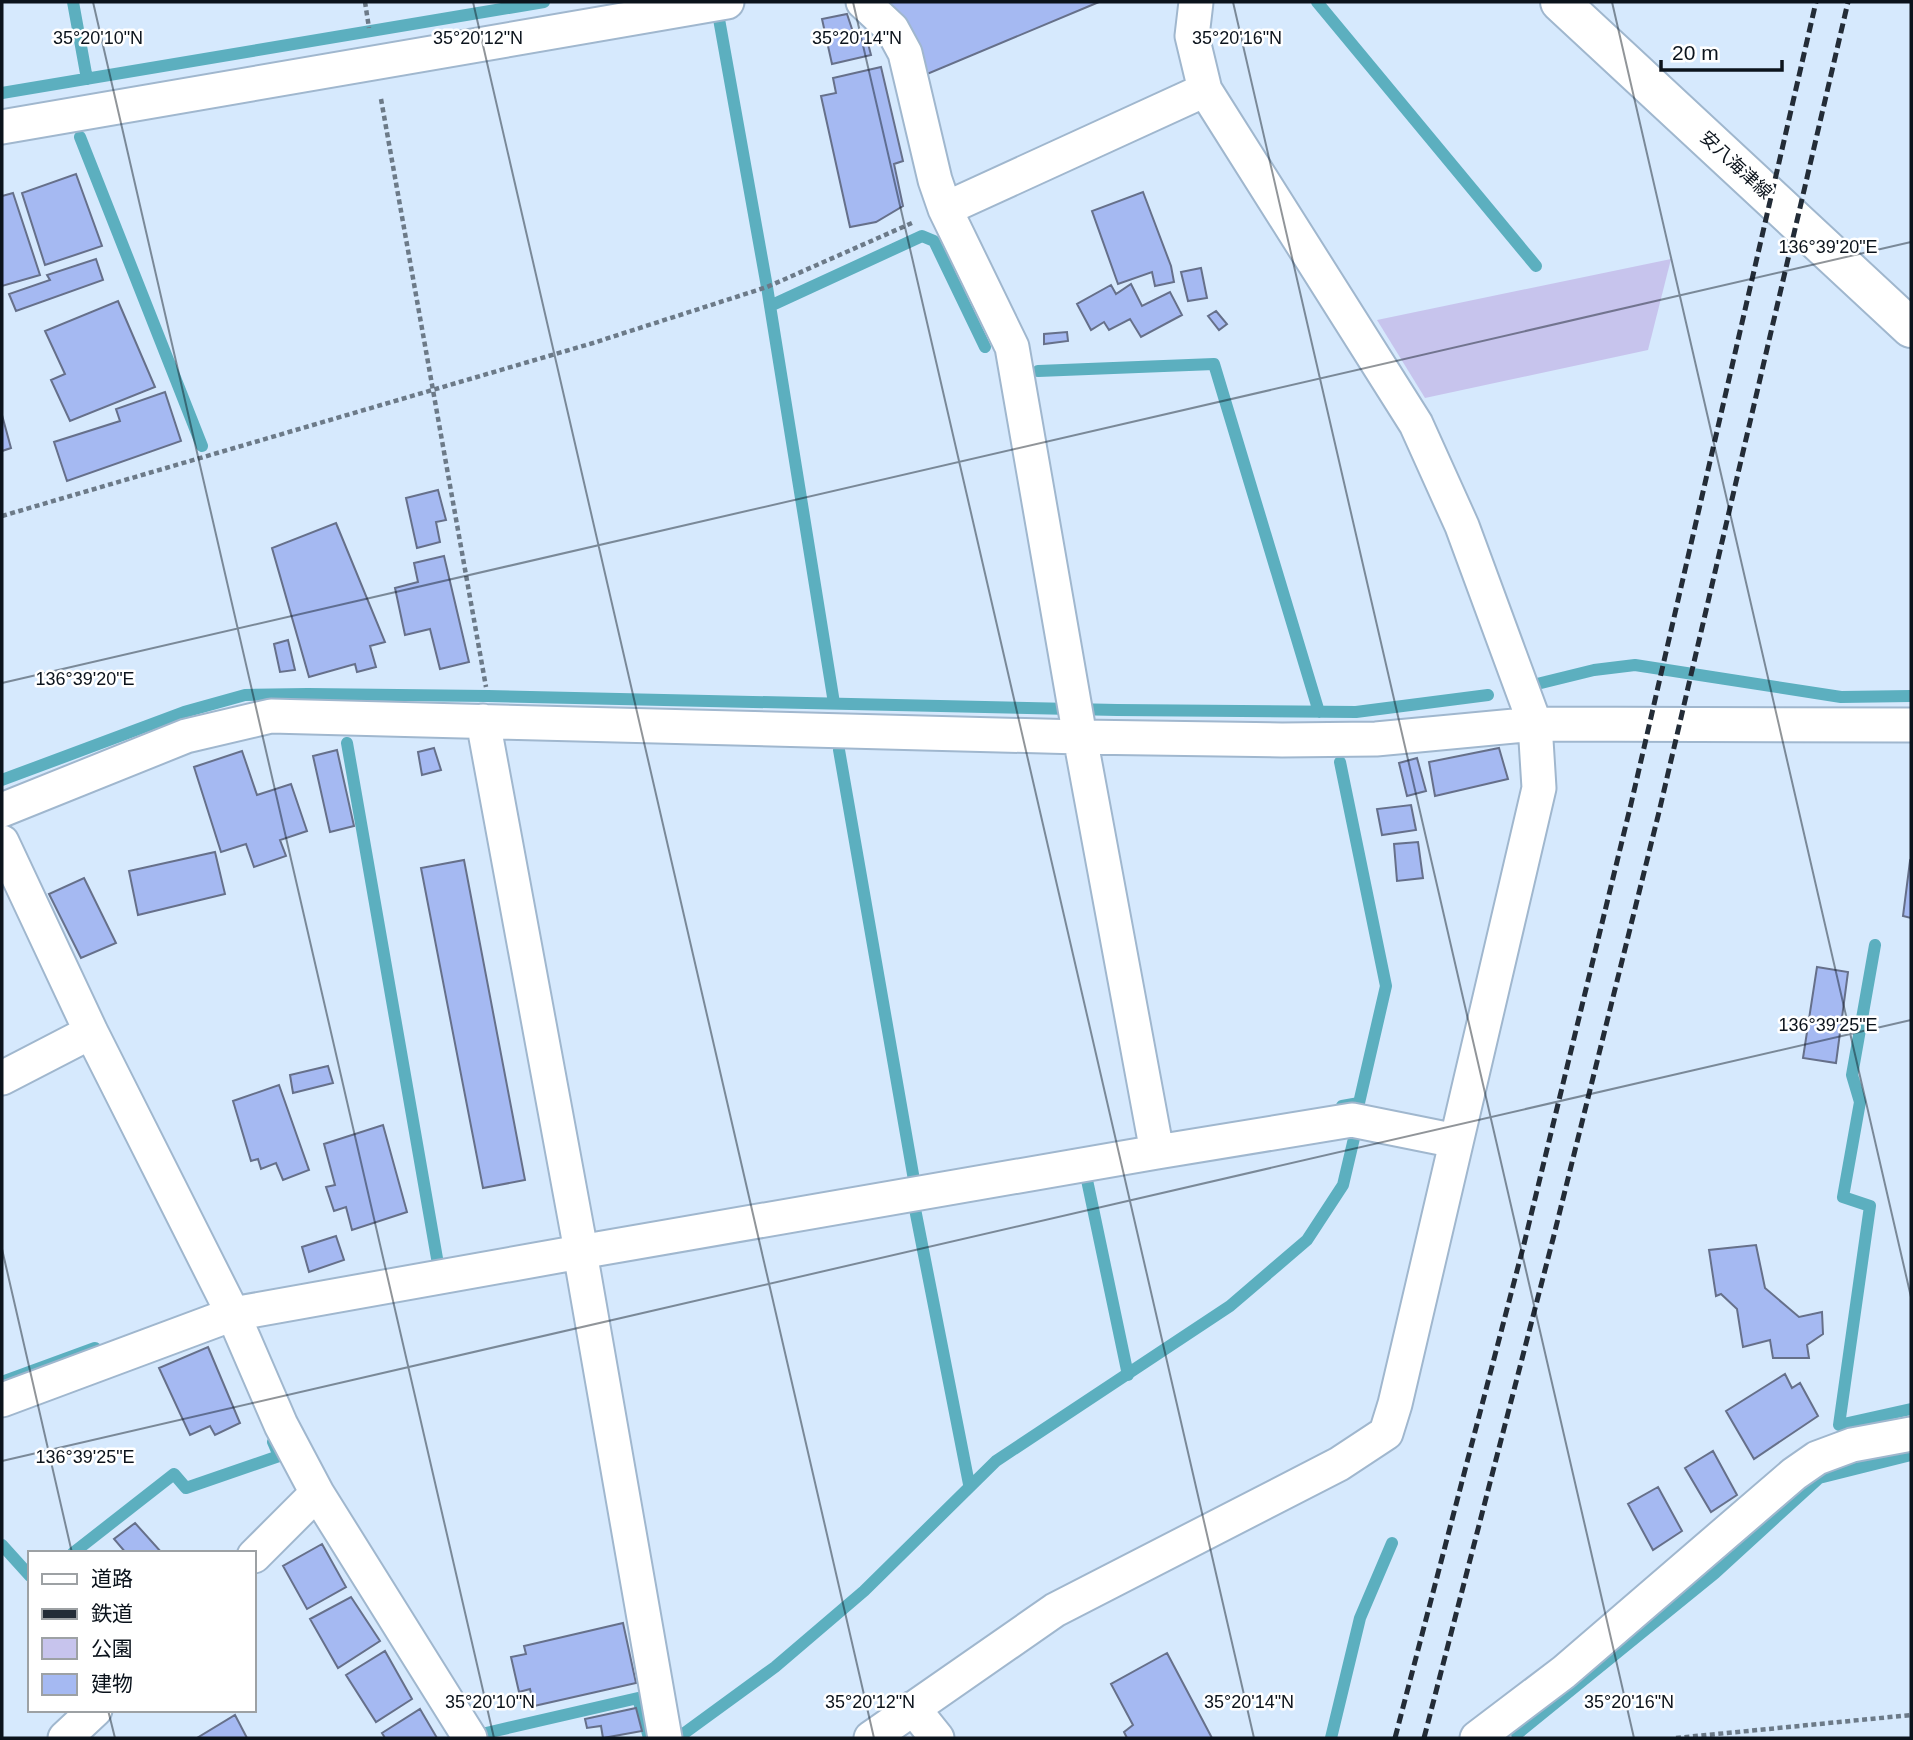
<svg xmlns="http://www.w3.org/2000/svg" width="1913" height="1740" viewBox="0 0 1913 1740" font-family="Helvetica,'Noto Sans JP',sans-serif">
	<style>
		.green { fill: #c7c4ed }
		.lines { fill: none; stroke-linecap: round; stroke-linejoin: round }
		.stream { stroke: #5cafbf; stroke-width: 12 }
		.building { fill: #a5b9f2; stroke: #66708a; stroke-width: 2 }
		.street-casing { stroke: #a0b7ce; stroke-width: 37 }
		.secondary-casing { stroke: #a0b7ce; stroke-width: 42 }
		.path { stroke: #6c7a88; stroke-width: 4.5; stroke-dasharray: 5 3.5; stroke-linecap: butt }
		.street { stroke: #fff; stroke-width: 33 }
		.secondary { stroke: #fff; stroke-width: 38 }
		.rail { stroke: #232c37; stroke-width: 5; stroke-dasharray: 10 5; stroke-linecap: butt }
		.ticks { fill: none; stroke: #0b131c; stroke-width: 2; stroke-opacity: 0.45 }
		.labels { text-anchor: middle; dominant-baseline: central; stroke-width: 5; stroke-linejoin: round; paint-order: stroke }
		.street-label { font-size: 18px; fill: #0b131c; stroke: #fff }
		.ticks-label { font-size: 18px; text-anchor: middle; fill: #0b131c; stroke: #fff; stroke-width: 5; stroke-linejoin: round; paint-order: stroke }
	</style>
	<rect width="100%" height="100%" fill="#d6e9fd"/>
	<path class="green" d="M1671 259 1648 350 1425 398 1377 320Z"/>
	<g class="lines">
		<path class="stream" d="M73 2 87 79
			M1317 2 1536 266
			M719 19 767 287 834 703
			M2 93 544 2
			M80 137 202 446
			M770 306 922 236 934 241 985 347
			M1038 371 1214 364 1319 712
			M1537 684 1594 670 1635 665 1841 697 1911 696
			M347 743 438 1264
			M839 750 914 1180
			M1340 762 1386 986 1359 1103 1342 1106
			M2 780 184 712 245 695 308 694 488 696 1117 710 1356 712 1488 695
			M1875 945 1852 1075 1860 1102 1843 1197 1870 1206 1839 1425 1911 1409
			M1087 1180 1128 1375
			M915 1209 969 1484
			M2 1382 95 1348
			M2 1545 30 1576
			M73 1553 174 1474 186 1488 279 1456 273 1442
			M486 1733 638 1698 649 1738
			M1517 1734 1715 1573 1819 1478 1911 1455
			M679 1737 775 1667 864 1591 996 1461 1230 1306 1307 1240 1343 1185 1355 1134
			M1331 1738 1360 1618 1392 1543"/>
	</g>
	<path class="building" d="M879 2H1099L920 77Z
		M847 14 854 35 865 32 871 55 832 64 822 19Z
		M881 67 903 161 894 164 903 206 876 222 850 227 821 96 836 93 833 78Z
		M76 174 102 246 45 265 22 193Z
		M1143 192 1171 266 1174 282 1155 286 1152 272 1118 284 1092 211Z
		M13 193 40 275 2 286V196Z
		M96 259 103 280 16 311 9 294 50 280 47 275Z
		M1201 268 1207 298 1188 301 1181 272Z
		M1131 284 1142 306 1170 292 1182 315 1141 337 1130 319 1109 330 1104 322 1091 330 1077 304 1111 285 1116 294Z
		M118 301 155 387 70 421 51 380 65 374 45 331Z
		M1216 311 1227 324 1219 330 1208 316Z
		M1067 332 1068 341 1044 344V334Z
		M165 392 181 441 67 481 54 442 120 421 116 409Z
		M2 415 11 448 2 451Z
		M438 490 446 520 436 522 440 542 417 548 406 498Z
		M336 523 385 642 370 646 376 667 357 672 355 664 309 677 272 548Z
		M444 556 469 662 440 669 430 629 405 635 395 588 418 582 414 563Z
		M288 640 295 670 280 672 274 644Z
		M434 748 441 770 422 775 418 752Z
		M1499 748 1508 779 1435 796 1429 762Z
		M337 750 354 826 330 832 313 756Z
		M242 751 257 795 291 784 307 831 280 840 286 856 254 867 246 844 221 852 194 767Z
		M1417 758 1426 791 1407 796 1399 763Z
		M1411 805 1416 830 1382 835 1377 809Z
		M1418 842 1423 878 1397 881 1394 844Z
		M215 852 225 894 138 915 129 871Z
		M464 860 525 1180 483 1188 421 868Z
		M1910 861 1911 862V918L1903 916Z
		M84 878 116 943 81 958 49 894Z
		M1817 967 1848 972 1836 1063 1803 1058Z
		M328 1066 333 1083 293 1093 290 1075Z
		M279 1085 309 1170 283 1180 276 1163 261 1169 258 1159 251 1161 233 1101Z
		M383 1125 407 1212 352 1230 346 1207 334 1211 326 1187 335 1185 324 1144Z
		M336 1236 344 1260 309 1272 302 1247Z
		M1756 1245 1765 1288 1799 1317 1822 1312 1823 1334 1807 1345 1809 1358H1773L1770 1340 1743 1347 1737 1309 1721 1294 1716 1296 1709 1250Z
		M208 1347 240 1423 215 1435 210 1426 190 1435 159 1368Z
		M1785 1374 1792 1388 1800 1383 1818 1416 1754 1459 1726 1411Z
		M1713 1451 1737 1495 1711 1512 1685 1468Z
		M1658 1487 1682 1531 1653 1550 1628 1504Z
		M135 1523 162 1553H126L114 1539Z
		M322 1544 346 1587 307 1609 283 1566Z
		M351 1597 380 1641 338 1668 310 1619Z
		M623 1623 636 1683 534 1706 530 1689 519 1692 511 1657 526 1654 524 1646Z
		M385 1651 412 1699 376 1722 346 1675Z
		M1167 1653 1212 1738H1127L1124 1732 1133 1725 1111 1684Z
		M636 1708 642 1731 603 1738 601 1726 587 1728 585 1719Z
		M420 1709 437 1738H385L382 1733Z
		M235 1715 247 1738H197Z"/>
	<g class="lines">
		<defs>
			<path id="street" d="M863 2 892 29 905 53 935 180 945 209 1012 347 1080 737 1157 1152
				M2 127 727 2
				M945 209 1205 90
				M483 721 579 1240 580 1252 665 1738
				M2 810 186 736 271 716 1080 737 1282 740 1376 739 1535 724 1911 725
				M2 842 91 1032 233 1314 281 1425 317 1493 254 1556
				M2 1078 91 1032
				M2 1400 233 1314 580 1252 1157 1152 1352 1120 1456 1141
				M317 1493 470 1738
				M913 1708 937 1738
				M65 1738 95 1710
				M871 1738 1055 1610 1339 1464 1386 1433 1395 1404 1539 788 1535 724 1462 526 1416 424 1205 90 1192 36 1196 2
				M1477 1738 1564 1672 1794 1474 1817 1458 1852 1445 1911 1434"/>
			<path id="secondary" d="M1560 2 1911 328"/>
		</defs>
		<use href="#street" class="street-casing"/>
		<use href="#secondary" class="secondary-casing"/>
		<path class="path" d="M365 2 369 28
			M381 99 486 687
			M2 516 593 343 767 287 912 223
			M1676 1738 1911 1715"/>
		<use href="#street" class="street"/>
		<use href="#secondary" class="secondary"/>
		<path class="rail" d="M1395 1738 1524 1244 1631 804 1816 2
			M1424 1738 1553 1239 1659 812 1848 2"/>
	</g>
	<path class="ticks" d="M93 2 494 1738M473 2 874 1738M853 2 1254 1738M1233 2 1634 1738M1612 2 1911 1297M2 683 1911 242M2 1249 72 1553M2 1461 1911 1020M108 1710 115 1738"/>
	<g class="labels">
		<g class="street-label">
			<text transform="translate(1736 165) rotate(43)">安八海津線</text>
		</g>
	</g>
	<g class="ticks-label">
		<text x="98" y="44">35°20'10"N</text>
		<text x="478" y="44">35°20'12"N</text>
		<text x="857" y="44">35°20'14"N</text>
		<text x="1237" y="44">35°20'16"N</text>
		<text x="1828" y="253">136°39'20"E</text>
		<text x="85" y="685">136°39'20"E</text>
		<text x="1828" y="1031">136°39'25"E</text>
		<text x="85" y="1463">136°39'25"E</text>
		<text x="490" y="1708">35°20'10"N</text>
		<text x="870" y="1708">35°20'12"N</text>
		<text x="1249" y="1708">35°20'14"N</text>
		<text x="1629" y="1708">35°20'16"N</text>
	</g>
	<rect width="1913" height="1740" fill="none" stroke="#0b131c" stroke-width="7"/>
	<rect x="28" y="1551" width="228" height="161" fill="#ffffff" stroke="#9da1a4" stroke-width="2"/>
	<rect x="42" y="1574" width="35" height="10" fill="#ffffff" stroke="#9da1a4" stroke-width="2"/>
	<text x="91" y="1586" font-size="21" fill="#0b131c">道路</text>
	<rect x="42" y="1609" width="35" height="10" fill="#232c37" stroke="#9da1a4" stroke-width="2"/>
	<text x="91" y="1621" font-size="21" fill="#0b131c">鉄道</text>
	<rect x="42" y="1638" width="35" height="21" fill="#c7c4ed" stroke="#9da1a4" stroke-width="2"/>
	<text x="91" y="1656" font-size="21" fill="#0b131c">公園</text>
	<rect x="42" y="1674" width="35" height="21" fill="#a5b9f2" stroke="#9da1a4" stroke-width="2"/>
	<text x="91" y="1691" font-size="21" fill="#0b131c">建物</text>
	<path d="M1661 60v10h121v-10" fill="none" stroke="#0b131c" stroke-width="3.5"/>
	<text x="1672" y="60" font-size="21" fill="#0b131c" stroke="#ffffff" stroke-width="5" paint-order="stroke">20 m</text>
</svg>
